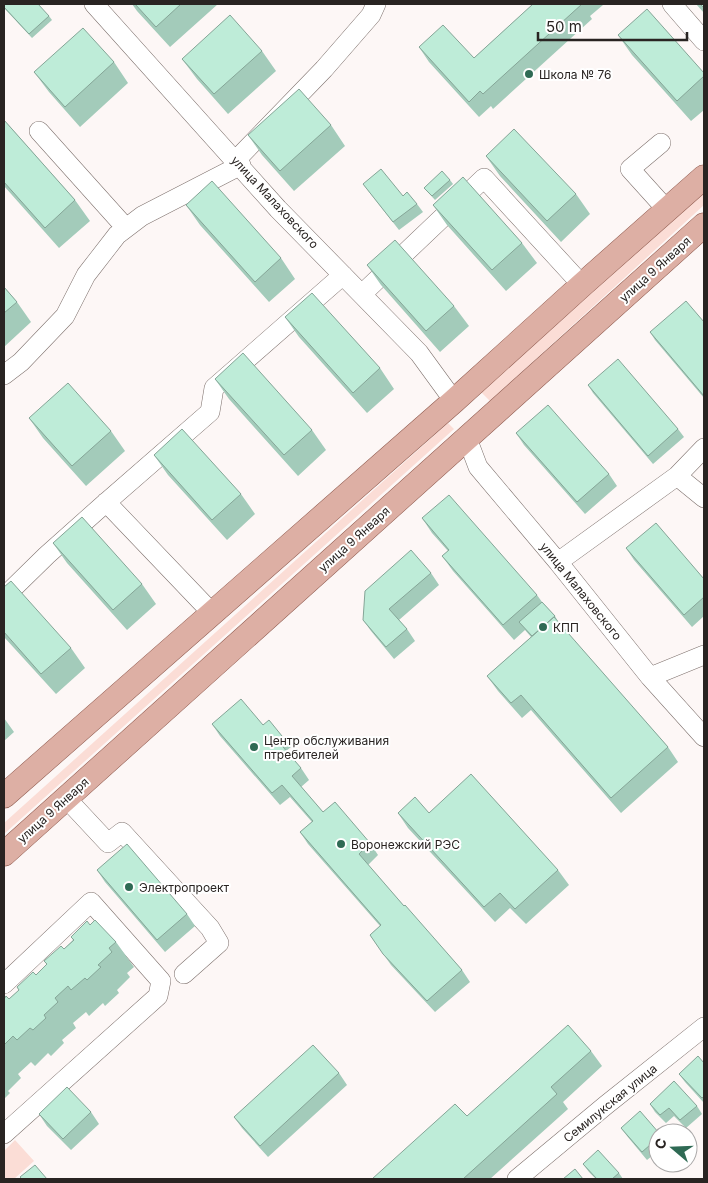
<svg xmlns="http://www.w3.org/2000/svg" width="708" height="1183" viewBox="0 0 708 1183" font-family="Inter,sans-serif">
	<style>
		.green { fill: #fbddd6 }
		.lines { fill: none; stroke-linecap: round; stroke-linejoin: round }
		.minor-casing { stroke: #7e716d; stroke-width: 20 }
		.major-casing { stroke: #8f5b4f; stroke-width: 25 }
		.minor { stroke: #fff; stroke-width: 19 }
		.major { stroke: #ddafa4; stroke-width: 24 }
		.wall { fill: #a3cbba }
		.building { fill: #beecd8; stroke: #85a597 }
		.poi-dot { fill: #2f6a54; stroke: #fff; stroke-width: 2 }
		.labels { text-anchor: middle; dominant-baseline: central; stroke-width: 4; stroke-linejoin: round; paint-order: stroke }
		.poi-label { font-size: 12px; fill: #292422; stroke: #fff; text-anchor: start }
		.street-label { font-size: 12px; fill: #292422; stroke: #fff }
	</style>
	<rect width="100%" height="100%" fill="#fdf7f6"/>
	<path class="green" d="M704 191V205L490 401 480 391Z
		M448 423 454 429 4 834V823Z
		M15 1140 34 1161 14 1179H4V1151Z"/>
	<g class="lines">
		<defs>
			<path id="minor" d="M94 4 278 209 419 353 454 401
				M672 4 704 41
				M39 131 126 228
				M661 143 630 169 667 210
				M236 160 324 69 371 15 376 4
				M362 294 484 178 582 285
				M4 375 21 362 65 316 86 275 117 235 142 216 241 165
				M467 438 478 467 558 562 650 677 704 737
				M677 476 704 498
				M106 502 212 613
				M558 562 677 476 704 448
				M4 597 47 555 102 506 210 412 214 388 343 275
				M650 677 704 655
				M66 798 108 843 122 832 210 928 219 943 184 974
				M4 984 91 902 161 981 158 996 4 1134
				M517 1179 606 1105 704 1027"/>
			<path id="major" d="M4 796 454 401 582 285 704 177
				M4 854 704 225"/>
		</defs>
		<use href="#minor" class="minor-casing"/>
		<use href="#major" class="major-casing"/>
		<use href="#minor" class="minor"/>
		<use href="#major" class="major"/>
	</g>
	<path class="wall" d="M4 4 49 16 52 20 32 38 4 8Z
		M132 4H218L170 47 137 11Z
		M533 4H602L603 5 590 16 592 19 493 109 491 106 479 117 429 62 419 47 474 58Z
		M696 4H704V13Z
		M618 35 704 76V110L691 121 632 55Z
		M262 51 276 71 228 114 197 79 182 59Z
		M114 62 128 83 80 127 49 92 34 72Z
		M4 120 75 200 90 221 59 248 4 186Z
		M331 125 345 146 294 191 262 155 248 135Z
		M486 156 576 194 590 214 561 242 500 176Z
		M450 180 453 184 435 200 424 188Z
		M363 184 417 204 423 212 399 230Z
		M186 205 281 258 295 279 269 302 200 225Z
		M433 205 522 243 537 263 506 291 447 225Z
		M367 265 454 306 469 326 440 352 381 285Z
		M4 287 17 302 31 322 4 347Z
		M285 317 380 368 394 389 367 413 299 337Z
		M704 322V398L655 340 650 332Z
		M215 379 312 430 326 450 298 476 229 399Z
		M588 385 678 429 684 437 653 464 593 393Z
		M29 418 111 431 125 451 86 486 43 438Z
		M516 433 609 474 617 486 585 514 524 445Z
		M154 455 241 494 255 514 227 540 168 475Z
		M422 518 537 595 542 602 555 616 560 625 668 747 678 762 621 813 531 710 522 718 498 691 487 676 531 637 525 630 514 640 453 571 442 556 448 551 432 533Z
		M53 543 142 584 156 604 127 630 67 563Z
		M626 548 704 579V616L692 627 634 560Z
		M431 573 439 585 399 620 407 629 415 641 394 659 371 631 363 620Z
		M4 587 71 648 85 668 56 694 4 637Z
		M4 718 14 732 4 741Z
		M212 724 263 725 282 736 291 747 286 751 301 768 309 780 301 787 323 812 370 843 378 855 368 865 404 906 462 970 470 982 435 1012 391 965 370 935 380 926 308 844 300 832 312 822 290 797 280 805 220 736Z
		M398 813H429L558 870 569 885 526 924 510 908 495 922 408 828Z
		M97 870 187 914 195 926 165 952 105 882Z
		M90 925 116 942 134 967 127 973 130 977 117 990 119 993 105 1006 103 1003 89 1016 86 1012 73 1023 76 1028 62 1040 64 1043 51 1056 48 1053 35 1066 31 1062 18 1074 21 1078 8 1091 10 1093 4 1099V999H9L19 990 17 987 36 975 47 965 44 961 64 949 73 940 71 937Z
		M591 1051 602 1066 563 1102 568 1109 490 1179H372L467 1116Z
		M704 1063V1103L685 1082 679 1074Z
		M339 1073 347 1085 268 1157 242 1128 234 1117Z
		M650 1104 697 1106 702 1114 686 1128 674 1116 666 1123 655 1112Z
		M91 1112 99 1124 71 1150 47 1126 39 1114Z
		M621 1128 658 1133V1151L647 1160 627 1136Z
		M583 1164 619 1173 623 1179H596L589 1172Z"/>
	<path class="building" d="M4 4H38L49 16 29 34 4 7Z
		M135 4H181L156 27Z
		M533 4H582L483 94 480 91 469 102 419 47 443 25 474 58Z
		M700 4H704V8Z
		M647 9 704 73V76L677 101 618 35Z
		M230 15 262 51 214 94 182 59Z
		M83 28 114 62 65 107 34 72Z
		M299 89 331 125 280 171 248 135Z
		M4 120 75 200 45 228 4 182Z
		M514 129 576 194 547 221 486 156Z
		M381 169 403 196 407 192 417 204 393 222 363 184Z
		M442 171 450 180 432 196 424 188Z
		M463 177 522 243 492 270 433 205Z
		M212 181 281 258 255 282 186 205Z
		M395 240 454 306 426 331 367 265Z
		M4 287 17 302 4 313Z
		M312 293 380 368 353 393 285 317Z
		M686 301 704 322V396L650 332Z
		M243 353 312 430 284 455 215 379Z
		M618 359 678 429 648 456 588 385Z
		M68 383 111 431 72 466 29 418Z
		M548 405 609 474 577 502 516 433Z
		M182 429 241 494 212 520 154 455Z
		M449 495 537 595 503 625 442 556 449 550 422 518Z
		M82 517 142 584 113 610 53 543Z
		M656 523 704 579V597L684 615 626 548Z
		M411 550 431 573 389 609 407 629 386 647 363 620 365 591Z
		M11 581 71 648 41 674 4 632V587Z
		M542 602 555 616 532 636 519 622Z
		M554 617 668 747 611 798 521 695 511 703 487 676Z
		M241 699 263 725 269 720 282 736 277 740 301 768 292 776 323 812 335 802 370 843 359 854 404 906 405 905 462 970 427 1001 383 954 370 935 381 925 300 832 313 821 282 785 272 793 212 724Z
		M471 774 558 870 515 909 500 893 484 907 398 813 415 797 429 813Z
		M127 844 187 914 157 940 97 870Z
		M95 920 116 942 109 948 112 952 98 965 101 967 87 980 85 978 71 990 68 986 55 998 58 1002 44 1015 46 1018 33 1030 30 1028 17 1040 13 1036 4 1045V999L6 996 9 999 19 990 17 987 33 972 36 975 47 964 44 961 61 946 64 949 74 940 71 937 87 921 90 925Z
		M568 1025 591 1051 551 1087 557 1094 463 1179H372L455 1104 467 1116Z
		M313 1045 339 1073 260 1146 234 1117Z
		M698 1056 704 1063V1096L702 1098 679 1074Z
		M674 1081 697 1106 680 1120 669 1108 660 1115 650 1104Z
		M67 1087 91 1112 63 1139 39 1114Z
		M640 1111 659 1133H658V1138L642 1152 621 1128Z
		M598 1150 619 1173 612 1179H597L583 1164Z
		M35 1165 47 1179H22L20 1177Z
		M575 1169 583 1179H563Z"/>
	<g class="poi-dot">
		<circle cx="529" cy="74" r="5"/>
		<circle cx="543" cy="627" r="5"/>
		<circle cx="254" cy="747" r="5"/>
		<circle cx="341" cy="844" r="5"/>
		<circle cx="129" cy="887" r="5"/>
	</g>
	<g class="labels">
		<g class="poi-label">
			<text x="539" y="74">Школа № 76</text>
			<text x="553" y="627">КПП</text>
			<text x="264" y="740">Центр обслуживания<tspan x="264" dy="14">птребителей</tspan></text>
			<text x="351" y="844">Воронежский РЭС</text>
			<text x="139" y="887">Электропроект</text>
		</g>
		<g class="street-label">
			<text transform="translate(275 202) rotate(47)">улица Малаховского</text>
			<text transform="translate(655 269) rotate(-42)">улица 9 Января</text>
			<text transform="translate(354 539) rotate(-42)">улица 9 Января</text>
			<text transform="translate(581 591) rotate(51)">улица Малаховского</text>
			<text transform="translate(53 810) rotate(-42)">улица 9 Января</text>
			<text transform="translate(610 1103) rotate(-39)">Семилукская улица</text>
		</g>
	</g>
	<rect width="708" height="1183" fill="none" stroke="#292422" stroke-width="10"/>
	<g transform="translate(673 1148) rotate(289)"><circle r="24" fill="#ffffff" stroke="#a9a7a7"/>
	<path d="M0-4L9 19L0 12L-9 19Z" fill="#2f6a54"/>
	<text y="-8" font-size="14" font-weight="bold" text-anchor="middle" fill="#292422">С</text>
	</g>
	<path d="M538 32v8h149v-8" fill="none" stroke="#292422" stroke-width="2.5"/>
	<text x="546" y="32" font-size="15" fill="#292422" stroke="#ffffff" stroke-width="4" paint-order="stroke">50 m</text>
</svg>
